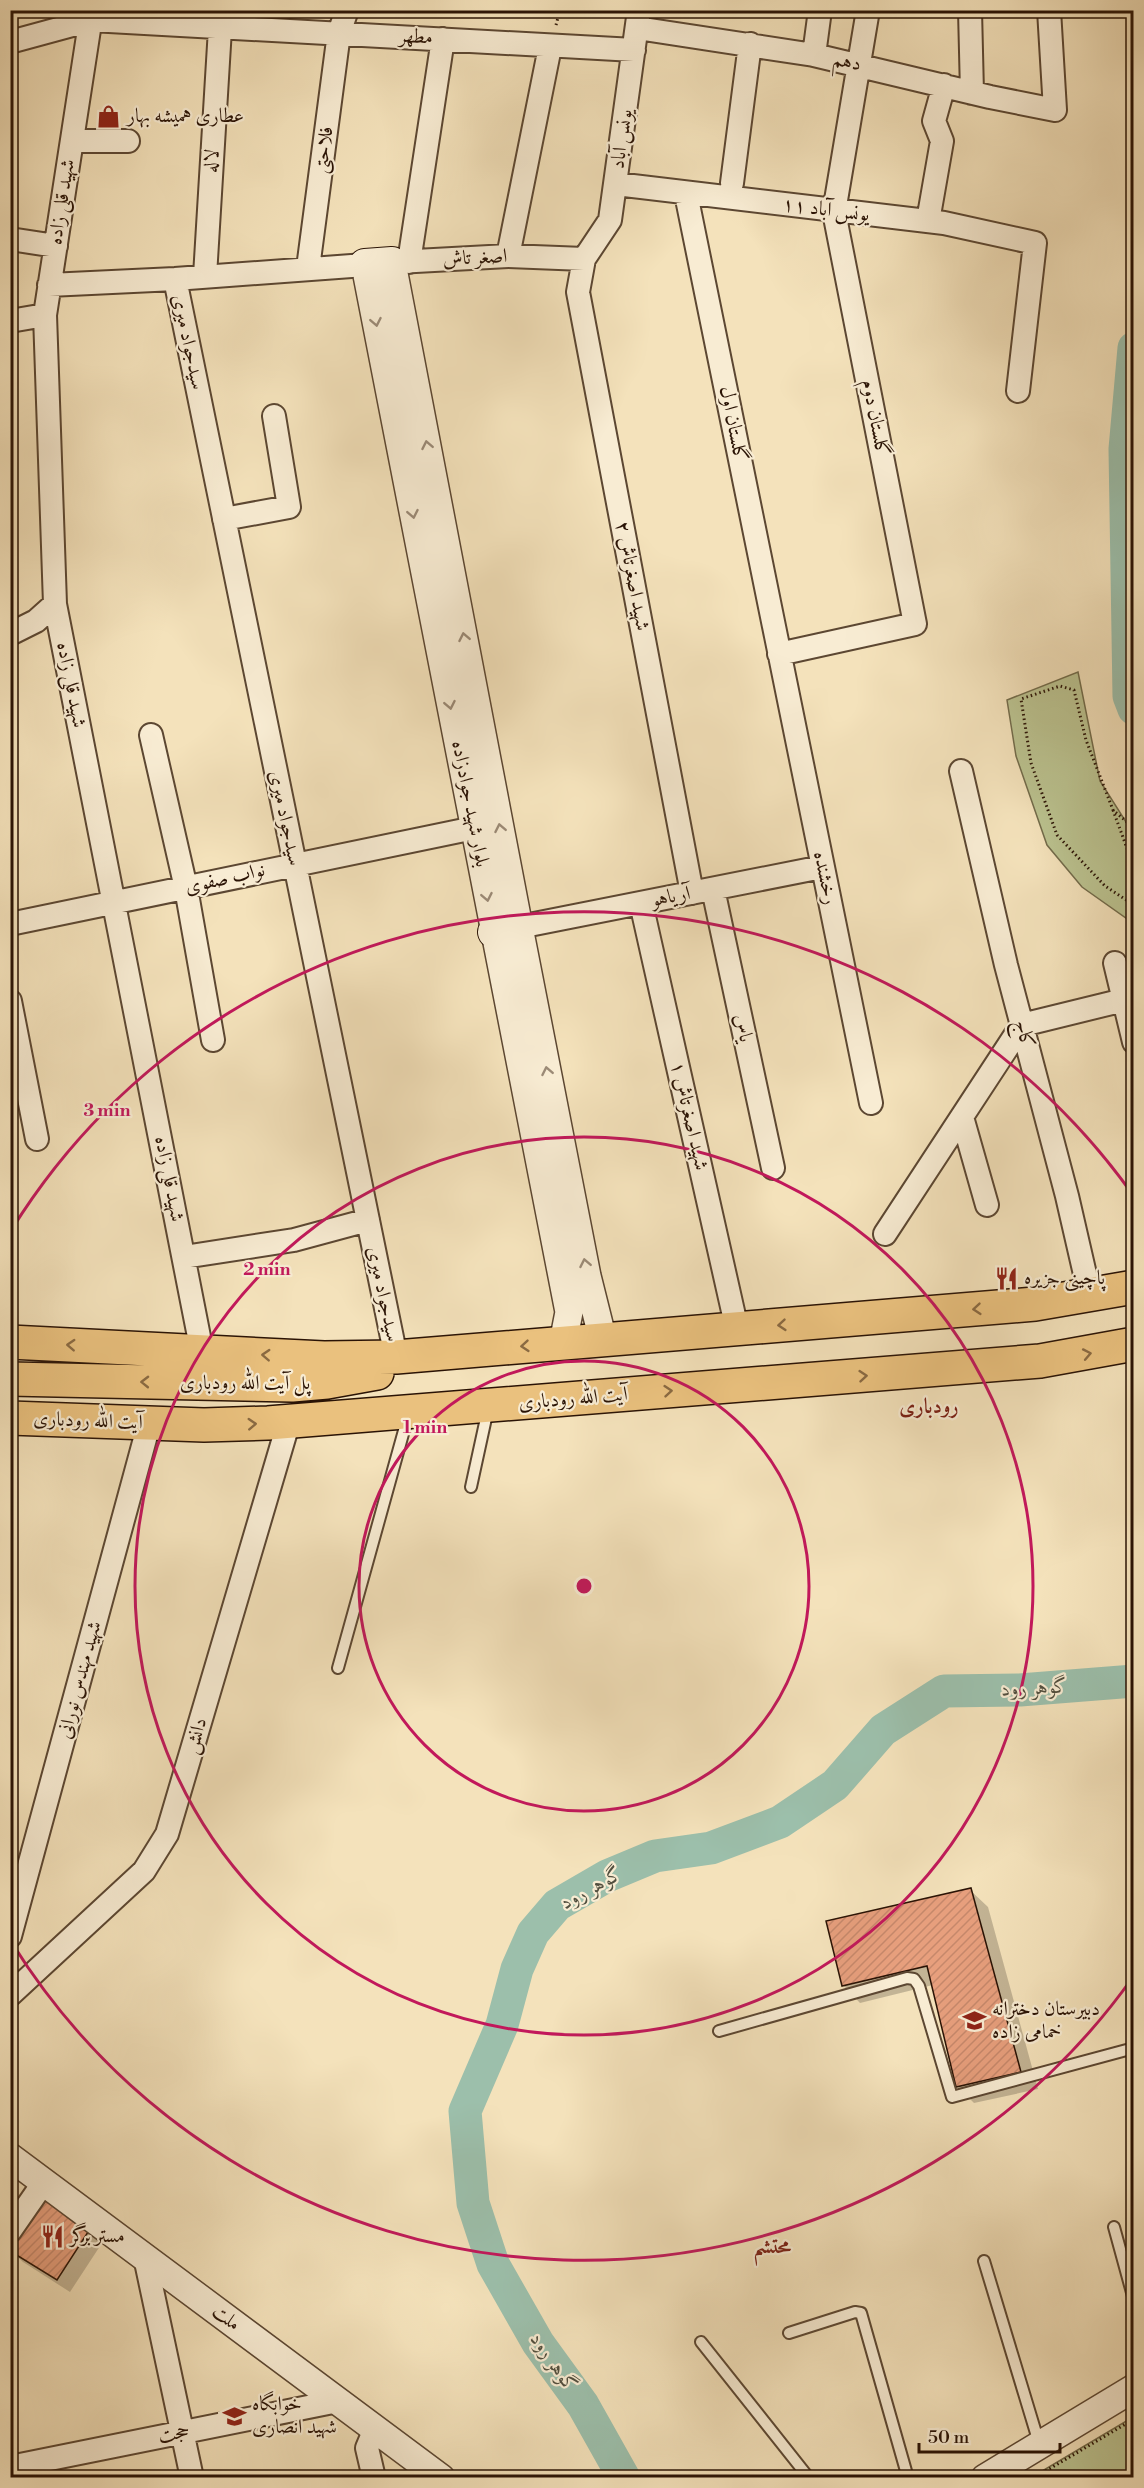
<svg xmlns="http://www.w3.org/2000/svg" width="1144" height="2488" viewBox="0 0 1144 2488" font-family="'Libre Bodoni',Amiri,serif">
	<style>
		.green { fill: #bbc390; stroke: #726b4a; stroke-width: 1.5 }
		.shadow { fill: #0003 }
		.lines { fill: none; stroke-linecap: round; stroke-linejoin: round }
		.river { stroke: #9cbfab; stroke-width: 33 }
		.building { fill: url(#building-hatch); stroke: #2a1305; stroke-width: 1.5 }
		.service-casing { stroke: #5c4732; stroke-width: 14 }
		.minor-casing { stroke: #5c4732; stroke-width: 26 }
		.tertiary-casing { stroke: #5c4732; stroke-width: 30 }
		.secondary-casing { stroke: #2a1305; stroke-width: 34 }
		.primary-casing { stroke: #2a1305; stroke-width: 36 }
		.path { stroke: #2a1305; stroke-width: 3; stroke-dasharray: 1.5 3; stroke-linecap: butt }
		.service { stroke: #f8ecd3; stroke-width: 10 }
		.minor { stroke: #f8ecd3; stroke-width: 22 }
		.tertiary { stroke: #f8ecd3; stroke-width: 27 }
		.secondary { stroke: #f8ecd3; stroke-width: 32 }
		.primary { stroke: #eac17e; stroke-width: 33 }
		.oneway { stroke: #9b8a76 }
		.oneway2 { stroke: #8a6a42 }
		.ring { fill: none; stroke: #c2185b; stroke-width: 3 }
		.labels { text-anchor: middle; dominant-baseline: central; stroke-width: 4.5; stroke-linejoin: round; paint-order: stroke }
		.street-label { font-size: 20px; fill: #2a1305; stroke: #f8ecd3 }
		.poi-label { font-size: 20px; fill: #2a1305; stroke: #f8ecd3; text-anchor: start }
		.neighbourhood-label { font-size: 21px; font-weight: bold; fill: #7a1f14; stroke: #f8ecd3 }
		.water-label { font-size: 21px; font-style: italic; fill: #524f3f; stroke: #f8ecd3 }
		.centre { fill: #c2185b; stroke: #f8ecd3; stroke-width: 3 }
		.ring-label { font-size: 18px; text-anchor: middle; font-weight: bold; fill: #c2185b; stroke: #f8ecd3; stroke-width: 4.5; stroke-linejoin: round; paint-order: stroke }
	</style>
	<defs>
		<pattern id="building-hatch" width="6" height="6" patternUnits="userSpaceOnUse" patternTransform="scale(1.5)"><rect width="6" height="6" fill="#e79f7d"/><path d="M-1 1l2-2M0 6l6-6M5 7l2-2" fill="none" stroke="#c6886b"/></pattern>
	</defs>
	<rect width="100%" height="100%" fill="#f4e2bb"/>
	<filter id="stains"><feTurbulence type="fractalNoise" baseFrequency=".00333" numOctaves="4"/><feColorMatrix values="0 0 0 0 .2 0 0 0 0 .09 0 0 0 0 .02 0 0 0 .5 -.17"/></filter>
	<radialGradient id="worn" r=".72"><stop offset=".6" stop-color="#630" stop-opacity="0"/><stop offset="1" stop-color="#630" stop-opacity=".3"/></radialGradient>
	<path class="green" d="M1078 672 1100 781 1133 833V923L1082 887 1047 845 1016 756 1007 700Z
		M1133 2417V2477H1032Z"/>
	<path class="shadow" d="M970 1890 988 1907 1038 2089 974 2103 957 2086 933 1985 860 2003 843 1985Z
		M91 2227 104 2240 70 2292 23 2262 10 2250Z"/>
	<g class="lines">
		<path class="river" d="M1134 348 1125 449 1129 696 1134 709
			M624 2478 583 2405 538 2343 493 2264 473 2203 465 2111 502 2025 517 1969 533 1933 557 1905 607 1876 655 1856 711 1848 780 1822 835 1785 883 1730 944 1691 1020 1690 1134 1681"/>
	</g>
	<path class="building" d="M971 1888 1021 2072 956 2087 927 1966 842 1986 826 1921Z
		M48 2193 92 2226 57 2280 10 2251V2247Z"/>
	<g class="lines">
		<defs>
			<path id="service" d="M471 1487 488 1409
				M338 1668 408 1416
				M719 2031 907 1978 914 1979 919 1986 952 2097 1134 2048
				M1114 2227 1134 2300
				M984 2261 1039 2443
				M789 2333 855 2312 861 2313 908 2478
				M701 2342 809 2478"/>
			<path id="minor" d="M92 10 45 315 55 604 202 1352
				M639 10 610 220 584 259 578 292 692 893
				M970 10 972 93
				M637 28 814 55 990 97 1055 110 1049 10
				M10 42 91 20 634 50
				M814 55 820 10
				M72 141H128
				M732 183 750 44
				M616 184 944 223 1035 243 1018 391
				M686 194 871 1103
				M928 221 942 141 934 121 944 85
				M10 239 56 246
				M508 256 550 47
				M397 262 508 256 584 259
				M409 262 443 39
				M308 268 339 33 347 10
				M205 276 221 12
				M175 279 396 1357
				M49 285 175 279 365 265
				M10 321 45 315
				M224 519 289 507 274 416
				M10 634 36 621 55 604
				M779 654 915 624 834 212 868 10
				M151 735 186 888 213 1040
				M961 771 1006 965 1067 1196 1090 1296
				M713 889 773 1168
				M641 903 737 1329
				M10 924 474 828
				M519 927 822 867
				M1115 963 1134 1042
				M10 1001 37 1139
				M962 1117 987 1205
				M885 1234 1022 1025 1124 1000
				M184 1257 294 1240 368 1220
				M10 1936 149 1424
				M10 1995 144 1871 167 1834 289 1421
				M10 2231 44 2182
				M145 2257 192 2478
				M10 2467 338 2401
				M374 2478 367 2448 375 2429"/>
			<path id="tertiary" d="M392 263 519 927 587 1276 603 1340
				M365 265 569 1312 563 1343
				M10 2157 441 2478
				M985 2478 1134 2388"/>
			<path id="secondary" d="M365 265 392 263
				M494 932 519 927"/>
			<path id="primary" d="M10 1342 324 1358 396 1357 1035 1304 1134 1287
				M10 1379 292 1385 327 1382 377 1373
				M10 1418 204 1425 268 1423 1040 1361 1134 1344"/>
		</defs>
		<use href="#service" class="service-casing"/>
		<use href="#minor" class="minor-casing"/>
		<use href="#tertiary" class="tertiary-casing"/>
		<use href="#secondary" class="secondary-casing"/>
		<use href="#primary" class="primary-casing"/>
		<path class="path" d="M556 25 560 10
			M1113 810 1132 862
			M1134 828 1113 810 1086 740 1074 690 1060 686 1021 699 1031 763 1057 835 1105 886 1134 905
			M1132 862 1129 871 1134 877
			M1034 2478 1134 2419"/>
		<use href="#service" class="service"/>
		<use href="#minor" class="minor"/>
		<use href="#tertiary" class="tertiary"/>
		<use href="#secondary" class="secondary"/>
		<use href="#primary" class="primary"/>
	</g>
	<defs><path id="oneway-chevron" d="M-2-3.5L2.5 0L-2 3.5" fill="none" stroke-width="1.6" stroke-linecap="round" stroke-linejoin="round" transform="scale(1.5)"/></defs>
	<g class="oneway">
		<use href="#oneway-chevron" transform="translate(376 322) rotate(79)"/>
		<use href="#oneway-chevron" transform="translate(427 445) rotate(-101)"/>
		<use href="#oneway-chevron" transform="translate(413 514) rotate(79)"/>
		<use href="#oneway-chevron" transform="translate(464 637) rotate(-101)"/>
		<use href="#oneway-chevron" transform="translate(450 705) rotate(79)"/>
		<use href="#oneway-chevron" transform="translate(500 828) rotate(-101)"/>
		<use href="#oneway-chevron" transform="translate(487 897) rotate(79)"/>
		<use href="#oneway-chevron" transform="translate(547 1071) rotate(-101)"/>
		<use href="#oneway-chevron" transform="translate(585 1263) rotate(-101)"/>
	</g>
	<g class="oneway2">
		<use href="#oneway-chevron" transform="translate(977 1309) rotate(175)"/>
		<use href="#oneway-chevron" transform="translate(782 1325) rotate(175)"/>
		<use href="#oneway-chevron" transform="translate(71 1345) rotate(-177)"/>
		<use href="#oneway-chevron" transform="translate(525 1346) rotate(175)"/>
		<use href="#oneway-chevron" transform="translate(1087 1354) rotate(-11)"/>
		<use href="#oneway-chevron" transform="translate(266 1355) rotate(-177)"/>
		<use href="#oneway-chevron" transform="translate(863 1376) rotate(-5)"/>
		<use href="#oneway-chevron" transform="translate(145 1382) rotate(-179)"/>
		<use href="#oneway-chevron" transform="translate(668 1391) rotate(-5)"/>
		<use href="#oneway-chevron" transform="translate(252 1424) rotate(-3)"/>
	</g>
	<g class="ring">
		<circle cx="584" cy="1586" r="225"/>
		<circle cx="584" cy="1586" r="449"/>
		<path d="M1133 1977A674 674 0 0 1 12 1943M12 1229A674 674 0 0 1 1133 1195"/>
	</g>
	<defs>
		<symbol id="shop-bare" viewBox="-9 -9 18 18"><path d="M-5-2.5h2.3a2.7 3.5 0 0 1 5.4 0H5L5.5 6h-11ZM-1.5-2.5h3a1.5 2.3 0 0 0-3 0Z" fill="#8f2418" stroke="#f8ecd3" stroke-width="2.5" paint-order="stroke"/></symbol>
		<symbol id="restaurant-bare" viewBox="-9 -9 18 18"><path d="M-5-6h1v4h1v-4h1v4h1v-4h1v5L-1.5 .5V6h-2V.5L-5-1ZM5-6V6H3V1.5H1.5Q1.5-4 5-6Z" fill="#8f2418" stroke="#f8ecd3" stroke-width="2.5" paint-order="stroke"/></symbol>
		<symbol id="school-bare" viewBox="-9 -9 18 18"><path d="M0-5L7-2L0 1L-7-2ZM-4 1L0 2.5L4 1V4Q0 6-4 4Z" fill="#8f2418" stroke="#f8ecd3" stroke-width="2.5" paint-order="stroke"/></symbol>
		<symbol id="university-bare" viewBox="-9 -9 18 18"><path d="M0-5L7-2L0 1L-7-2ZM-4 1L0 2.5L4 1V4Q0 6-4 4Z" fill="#8f2418" stroke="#f8ecd3" stroke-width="2.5" paint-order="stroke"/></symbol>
	</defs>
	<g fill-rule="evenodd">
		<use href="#shop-bare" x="92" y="100" width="33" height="33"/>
		<use href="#restaurant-bare" x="990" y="1262" width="33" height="33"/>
		<use href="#school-bare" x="958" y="2004" width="33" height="33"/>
		<use href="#restaurant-bare" x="36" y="2220" width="33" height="33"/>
		<use href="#university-bare" x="218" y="2400" width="33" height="33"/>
	</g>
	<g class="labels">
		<g class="street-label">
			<text transform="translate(416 37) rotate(3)">مطهر</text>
			<text transform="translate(847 62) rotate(12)">دهم</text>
			<text transform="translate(622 139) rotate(-82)">یونس آباد</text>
			<text transform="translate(324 150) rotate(-82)">فلاحتی</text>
			<text transform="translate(212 161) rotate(-86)">لاله</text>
			<text transform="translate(62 202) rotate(-81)">شهید قلی زاده</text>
			<text transform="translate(826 210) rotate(7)">یونس آباد ۱۱</text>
			<text transform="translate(475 258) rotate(-3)">اصغر تاش</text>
			<text transform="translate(188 342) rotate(78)">سیدجواد میری</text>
			<text transform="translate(875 418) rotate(79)">گلستان دوم</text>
			<text transform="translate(733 424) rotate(79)">گلستان اول</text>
			<text transform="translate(632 576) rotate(79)">شهید اصغرتاش ۲</text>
			<text transform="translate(71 685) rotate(79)">شهید قلی زاده</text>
			<text transform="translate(470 804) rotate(79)">بلوار شهید جوادزاده</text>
			<text transform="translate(285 818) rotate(78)">سیدجواد میری</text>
			<text transform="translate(825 878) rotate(78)">رخشنده</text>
			<text transform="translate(225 879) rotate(-13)">نواب صفوی</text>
			<text transform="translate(671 897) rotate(-11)">آریاهو</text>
			<text transform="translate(743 1028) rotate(78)">یاس</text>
			<text transform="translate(1024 1034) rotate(75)">کاج</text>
			<text transform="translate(689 1116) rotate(77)">شهید اصغرتاش ۱</text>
			<text transform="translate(169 1179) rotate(79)">شهید قلی زاده</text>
			<text transform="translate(383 1294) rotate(78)">سیدجواد میری</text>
			<text x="245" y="1383">پل آیت الله رودباری</text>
			<text transform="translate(573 1399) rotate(-5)">آیت الله رودباری</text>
			<text transform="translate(88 1421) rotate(2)">آیت الله رودباری</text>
			<text transform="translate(80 1680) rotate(-75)">شهید مهندس نورانی</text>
			<text transform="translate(196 1736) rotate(-74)">دانش</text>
			<text transform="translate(226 2318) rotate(37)">ملت</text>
			<text transform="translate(174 2434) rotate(-12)">حجت</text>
		</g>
		<g class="poi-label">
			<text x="127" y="116">عطاری همیشه بهار</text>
			<text x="1024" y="1278">پاچینی جزیره</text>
			<text x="992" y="2009">دبیرستان دخترانه<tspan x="992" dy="23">خمامی زاده</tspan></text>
			<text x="70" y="2236">مستر برگر</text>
			<text x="252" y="2404">خوابگاه<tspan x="252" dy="23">شهید انصاری</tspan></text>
		</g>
		<g class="neighbourhood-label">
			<text x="929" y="1407">رودباری</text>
			<text x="772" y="2247">محتشم</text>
		</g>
		<g class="water-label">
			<text transform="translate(1035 1688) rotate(-3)">گوهر رود</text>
			<text transform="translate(592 1888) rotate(-29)">گوهر رود</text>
			<text transform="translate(554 2363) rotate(55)">گوهر رود</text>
		</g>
	</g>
	<circle cx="584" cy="1586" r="9" class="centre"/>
	<g class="ring-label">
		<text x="107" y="1116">3 min</text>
		<text x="267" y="1275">2 min</text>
		<text x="425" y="1433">1 min</text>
	</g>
	<rect width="1144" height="2488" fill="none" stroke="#f4e2bb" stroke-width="36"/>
	<rect x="12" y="12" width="1120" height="2464" fill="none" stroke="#2a1305" stroke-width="3"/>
	<rect x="18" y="18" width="1108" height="2452" fill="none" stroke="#2a1305" stroke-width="1.5"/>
	<path d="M919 2443v9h141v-9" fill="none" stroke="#2a1305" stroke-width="3"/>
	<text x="928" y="2443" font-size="18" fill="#2a1305" stroke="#f8ecd3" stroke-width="4.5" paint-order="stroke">50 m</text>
	<rect width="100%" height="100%" filter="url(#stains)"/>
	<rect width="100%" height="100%" fill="url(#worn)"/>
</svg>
